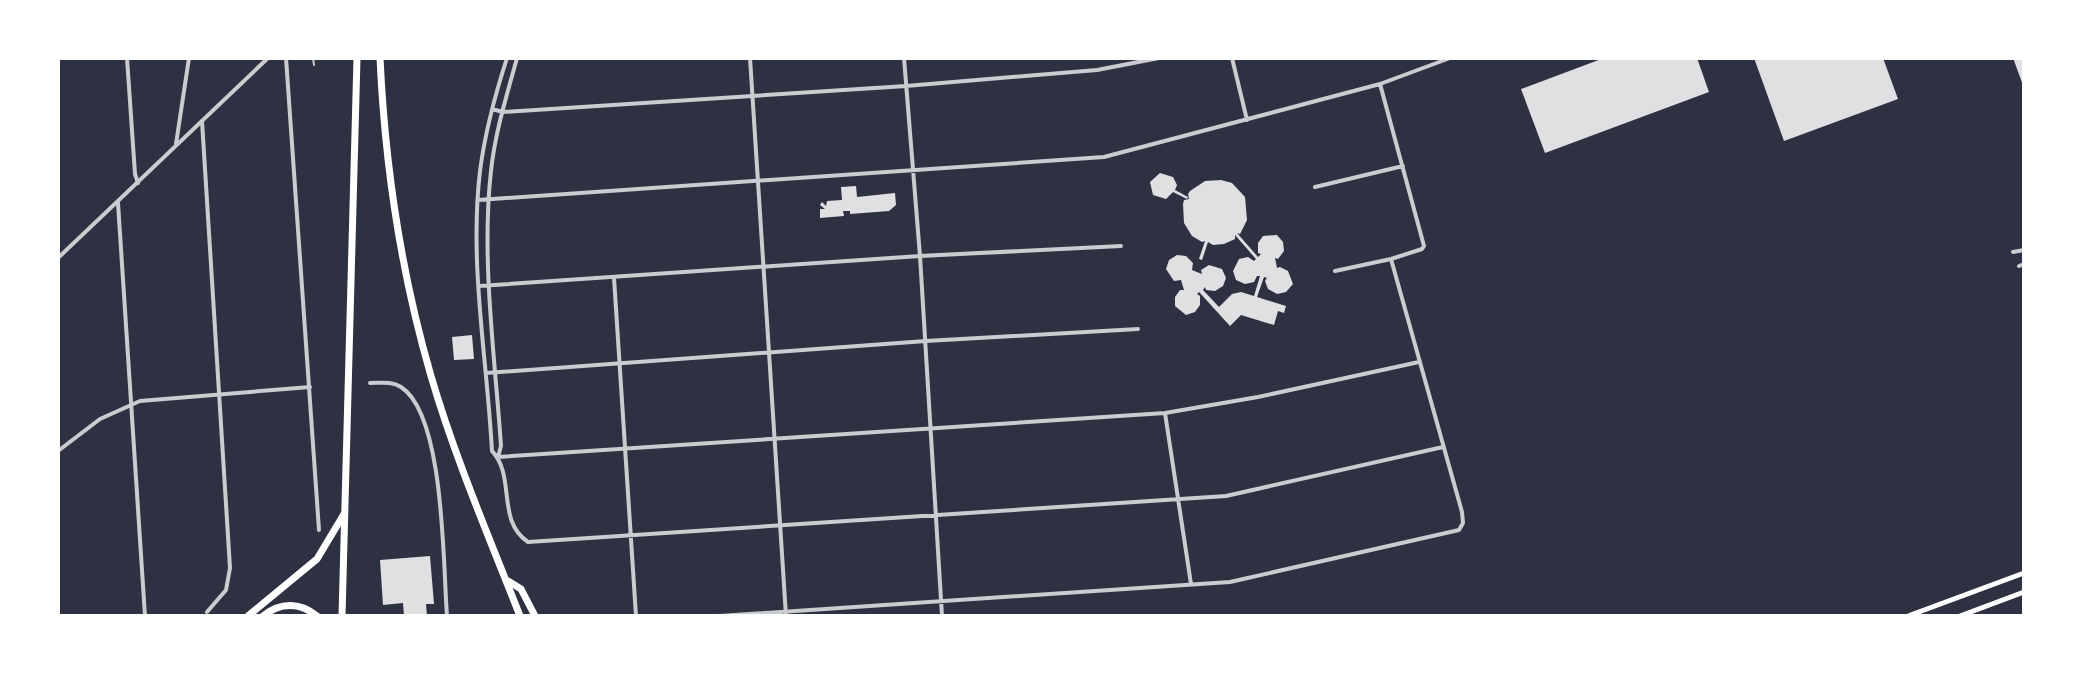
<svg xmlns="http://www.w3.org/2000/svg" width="2082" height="674" viewBox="0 0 2082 674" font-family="'Fira Sans Condensed',sans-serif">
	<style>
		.building { fill: #e0e0e3 }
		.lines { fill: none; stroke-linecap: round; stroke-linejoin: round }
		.service { stroke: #caccd0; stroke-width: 2 }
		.minor { stroke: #caccd0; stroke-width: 4 }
		.tertiary { stroke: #caccd0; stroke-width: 4 }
		.secondary { stroke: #fff; stroke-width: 5 }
		.motorway { stroke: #fff; stroke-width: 7 }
	</style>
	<rect width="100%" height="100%" fill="#2d3142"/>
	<path class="building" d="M1604 58H1697L1709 92 1545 153 1521 89Z
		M1754 58H1883L1898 99 1784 141Z
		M2013 58H2024V88Z
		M1160 173 1173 177 1177 185 1175 190 1188 197 1187 199 1173 192 1166 199 1153 195 1150 182Z
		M1221 180 1232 183 1245 197 1247 220 1240 234 1237 233 1258 257 1261 254 1258 253V243L1263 236 1277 235 1283 242 1284 251 1278 259 1275 258 1277 268 1280 267 1288 271 1293 284 1286 292 1277 294 1268 289 1265 281 1267 278 1264 277 1257 297 1286 306 1284 313 1278 311 1274 325 1241 315 1230 326 1199 292 1197 294 1200 296V305L1195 312 1186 315 1175 306V297L1180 290H1184L1181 280 1174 281 1166 269 1169 260 1177 255 1186 256 1193 263 1192 270 1202 274 1201 270 1209 265 1222 269 1226 278 1223 286 1215 291 1206 290 1205 287 1203 290 1219 307 1232 294 1241 292 1254 296 1260 276H1257L1254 282 1245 284 1236 280 1233 271 1239 259 1248 257 1254 261 1256 259 1235 235V239L1224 244 1213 245 1208 242 1202 260 1199 259 1205 241 1202 242 1192 236 1184 223 1183 204 1184 200 1189 199 1188 194 1190 191 1205 181Z
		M856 186 857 197 895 193 896 205 889 211 850 214V211H843L844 216 820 218V209H825L820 205 822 202 826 206 827 201 842 200 841 187Z
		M472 335 474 359 454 360 452 337Z
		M430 556 434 604H426L427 616H404L403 603 383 605 380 560Z"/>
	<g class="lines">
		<path class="service" d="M313 58 314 65"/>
		<path class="minor" d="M127 58 135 174 138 183
			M286 58 319 530
			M507 58C495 95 485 132 480 171 469 264 487 358 492 451 516 476 496 521 528 542L1226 496 1443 447
			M904 58 920 256 942 616
			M1232 58 1247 120
			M492 109 503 112 906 86 1097 70 1159 58
			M202 121 230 568 226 590 207 612
			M176 144 189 58
			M1315 187 1403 166
			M478 200 1104 157 1380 84 1450 58
			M118 203 145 616
			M2013 252 2024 250
			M2019 266 2024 264
			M1335 271 1391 259 1422 249 1424 246 1380 84
			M614 278 636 616
			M479 286 920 256 1121 246
			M486 373 926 341 1138 329
			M370 383C381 383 392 381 401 387 445 415 443 567 447 616
			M1165 413 1191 584
			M58 451 100 419 140 401 310 387
			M498 457 1165 413 1258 397 1419 362
			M498 457 501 446C495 357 481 259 491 171 495 132 507 95 517 58
			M719 616 1230 582 1459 530 1463 523 1462 512 1391 259"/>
		<path class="tertiary" d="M750 58 786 616
			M58 258 268 58"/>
		<path class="secondary" d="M1908 616 2024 573
			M1960 616 2024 592"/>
		<path class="motorway" d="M380 58C385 165 401 273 431 376 455 458 489 537 520 616
			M508 581 521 589 535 616
			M248 616 317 559 344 514
			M263 616C280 602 300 602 317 616
			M342 616 357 58"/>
	</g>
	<rect width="2082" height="674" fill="none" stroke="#ffffff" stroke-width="120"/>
</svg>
